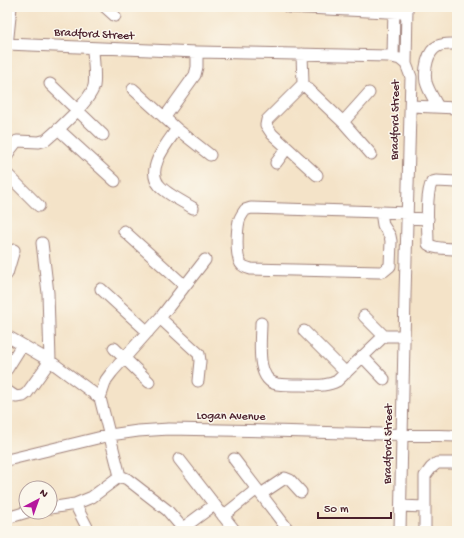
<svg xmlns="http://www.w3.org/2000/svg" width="464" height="538" viewBox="0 0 464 538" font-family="'Gochi Hand',sans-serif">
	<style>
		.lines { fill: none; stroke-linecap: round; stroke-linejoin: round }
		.minor-casing { stroke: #9f817a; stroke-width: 13 }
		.minor { stroke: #fff; stroke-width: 11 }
		.labels { text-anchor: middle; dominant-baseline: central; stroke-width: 3; stroke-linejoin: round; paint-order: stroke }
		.street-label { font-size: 12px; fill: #4a1f2b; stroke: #fbf7ec }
	</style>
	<rect width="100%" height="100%" fill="#fbf7ec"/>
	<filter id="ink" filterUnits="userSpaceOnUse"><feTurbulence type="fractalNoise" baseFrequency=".025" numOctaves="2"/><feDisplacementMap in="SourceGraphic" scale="8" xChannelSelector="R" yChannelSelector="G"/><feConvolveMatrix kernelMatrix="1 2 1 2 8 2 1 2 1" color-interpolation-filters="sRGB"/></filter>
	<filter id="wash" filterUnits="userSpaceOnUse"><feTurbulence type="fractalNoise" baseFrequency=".012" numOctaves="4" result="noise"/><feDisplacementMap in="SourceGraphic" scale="16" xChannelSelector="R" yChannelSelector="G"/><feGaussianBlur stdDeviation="0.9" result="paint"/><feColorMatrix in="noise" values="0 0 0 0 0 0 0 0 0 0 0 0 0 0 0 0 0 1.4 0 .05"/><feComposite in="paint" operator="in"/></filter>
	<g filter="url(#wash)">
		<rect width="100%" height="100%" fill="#f4e3c8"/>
	</g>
	<g filter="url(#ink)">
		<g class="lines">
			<defs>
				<path id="minor" d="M105 7 115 16
					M288 7 407 13
					M7 44 197 52 388 56 400 59 406 64 411 77 405 295 400 531
					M7 46 11 7
					M302 54 303 84
					M393 57 394 7
					M406 64 407 7
					M50 84 103 135
					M133 89 177 129 210 155
					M411 106 457 108
					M438 107C434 99 428 90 426 82 424 70 427 51 438 46 444 43 451 44 457 44
					M165 117 195 75 197 67V52
					M343 122 369 93
					M58 129 115 181
					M177 129C168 142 145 169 159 185 166 194 184 202 193 208
					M7 156 10 150 17 141 39 142 46 140C58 130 90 101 94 86 96 76 93 59 93 48
					M276 163 287 148
					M7 174 39 206
					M317 175 272 134 266 125 267 120 303 84 343 122 371 154
					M457 182 436 181 432 182C425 194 428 229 428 244 436 250 448 248 457 249
					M251 208 381 212 383 225 390 236 391 241 390 266 384 271 380 272 251 269C248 268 244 267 242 265 235 259 237 230 239 221 240 217 243 213 245 210Z
					M381 212 407 213
					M407 218 428 219
					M124 231 185 286
					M7 274 14 250
					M101 289 148 332
					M364 316 384 336
					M160 318 199 354 200 361 198 381
					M261 323C261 340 255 380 277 384 284 385 293 385 301 385 314 385 326 387 337 381L384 336H404
					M304 331 346 373
					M7 336 50 361 100 398
					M114 348 149 382
					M362 356 384 379
					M7 369 22 345
					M7 391 16 397 23 396 27 393 50 361 48 293 42 243
					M179 459 235 531
					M234 459 289 531
					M7 460 110 435 138 431 169 429 271 431 457 436
					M120 476 100 398 106 380 112 372 160 318 205 260
					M120 476 127 479 167 510 185 531
					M261 494 285 478 290 480 301 492
					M75 504 92 497 120 476
					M401 506 424 507
					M50 508 75 504 89 531
					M223 516 257 489
					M7 518 27 512
					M183 528 214 505
					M425 531V476L431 468 437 463H457"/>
			</defs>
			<use href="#minor" class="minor-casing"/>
			<use href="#minor" class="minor"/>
		</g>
	</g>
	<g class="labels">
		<g class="street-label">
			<text transform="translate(94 35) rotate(3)">Bradford Street</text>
			<text transform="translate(396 120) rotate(-89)">Bradford Street</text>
			<text transform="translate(231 417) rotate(1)">Logan Avenue</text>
			<text transform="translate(389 444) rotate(-89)">Bradford Street</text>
		</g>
	</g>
	<rect width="464" height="538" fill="none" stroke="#fbf7ec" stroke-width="24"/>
	<g transform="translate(38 500) rotate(41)"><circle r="19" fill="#fbf7ec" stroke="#b4a19f"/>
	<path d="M0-3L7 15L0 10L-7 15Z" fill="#b5179e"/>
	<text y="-6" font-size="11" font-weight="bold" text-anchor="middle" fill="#4a1f2b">N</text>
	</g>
	<path d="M318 512v6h73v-6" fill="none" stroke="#4a1f2b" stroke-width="2"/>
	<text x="324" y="512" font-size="12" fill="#4a1f2b" stroke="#fbf7ec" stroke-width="3" paint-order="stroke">50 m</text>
</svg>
